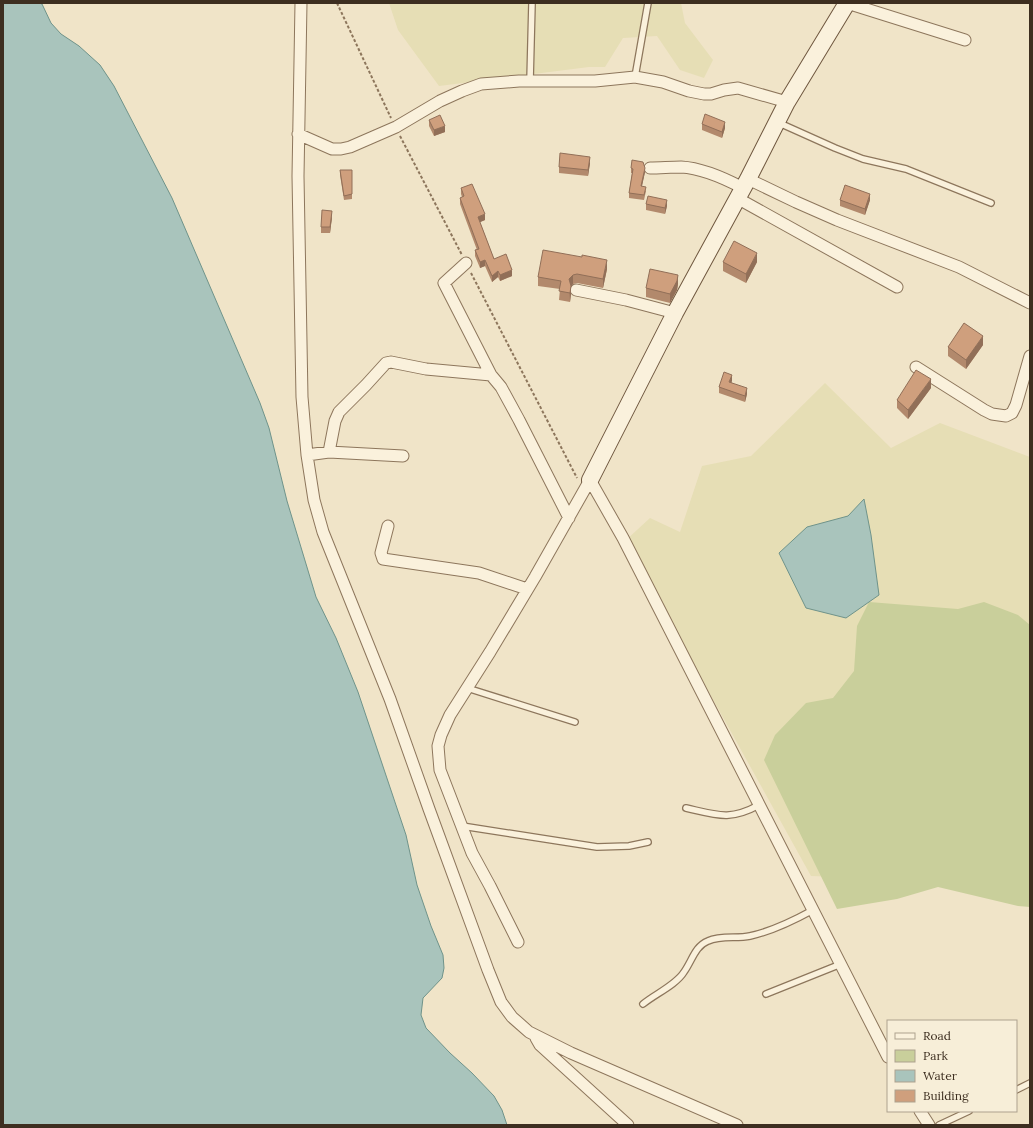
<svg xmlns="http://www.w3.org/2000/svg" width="1033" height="1128" viewBox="0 0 1033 1128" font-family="Lora,serif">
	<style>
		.farmland { fill: #e6deb5 }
		.green { fill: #c9cf9b }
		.water { fill: #a9c4bc; stroke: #6f938a }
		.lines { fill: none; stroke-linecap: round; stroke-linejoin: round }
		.lane-casing { stroke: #8d765c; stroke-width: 8 }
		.street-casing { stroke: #8d765c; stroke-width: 13 }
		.secondary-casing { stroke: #6f573f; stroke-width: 18 }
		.path { stroke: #8d765c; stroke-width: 2; stroke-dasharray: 3 2; stroke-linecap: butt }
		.lane { stroke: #faf1dc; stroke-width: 5.5 }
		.street { stroke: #faf1dc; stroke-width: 11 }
		.secondary { stroke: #faf1dc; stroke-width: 16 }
		.wall { fill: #b2896c }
		.shaded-wall { fill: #916f58 }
		.building { fill: #cf9f7d; stroke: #916f58 }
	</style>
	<rect width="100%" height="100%" fill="#f0e4c8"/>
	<path class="farmland" d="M389 3H681L685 23 713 60 704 78 680 70 657 36 623 38 605 67H589L439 86 398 30Z
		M825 383 891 448 940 423 1030 457V884L811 876 625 541 650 518 680 532 702 466 751 456Z"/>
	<path class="green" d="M869 602 958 609 984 602 1018 615 1030 625V907L1018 906 938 887 897 899 837 909 764 760 775 735 806 703 833 698 854 671 857 626Z"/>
	<path class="water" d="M3 3H39L42 4 51 23 61 34 79 46 100 65 114 86 172 198 260 403 269 428 287 501 316 597 336 638 358 692 406 835 417 885 431 926 443 955 444 968 442 978 423 998 421 1015 426 1028 450 1053 472 1073 494 1096 502 1110 507 1125H3Z
		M864 499 871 535 879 595 846 618 806 608 779 553 807 527 848 516Z"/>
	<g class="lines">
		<defs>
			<path id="lane" d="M635 77 648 3
				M530 81 532 3
				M777 122 835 148 863 159 906 169 991 203
				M467 688 575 722
				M686 808C717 815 730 821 759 805
				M462 826 597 847 629 846 648 842
				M766 994 841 964
				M643 1004C655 994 676 985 684 972 692 961 695 946 708 941 721 935 737 939 750 936 773 931 793 921 813 910
				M1016 1090 1030 1083
				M939 1125 969 1111"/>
			<path id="street" d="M301 3 298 176 302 397 307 455 314 500 323 532 390 699 429 809 488 970 501 1002 512 1017 529 1032 571 1053 737 1125
				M847 3 965 40
				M298 134 332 149H341L350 147 396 127 440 101 462 91 481 84 519 81H595L635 77 663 82 689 91 704 94H711L724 90 738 88 787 102
				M650 168C660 168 671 167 681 167 701 168 726 179 743 188
				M748 179 796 202 837 220 959 267 1030 303
				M737 198 897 287
				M466 263 444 283 491 375
				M576 290 626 300 675 313
				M916 367 984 410 992 414 1006 416 1012 413 1016 405 1030 356
				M329 452 335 421 339 412 366 385 386 363 391 362 426 369 491 375 501 387 519 420 569 518
				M307 455 329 452 403 456
				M590 480 623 538 888 1057
				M388 526 381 553 383 559 479 573 527 589
				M518 942 490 886 472 853 440 770 438 746 441 735 450 715 490 652 535 577 590 480
				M536 1038 540 1045 628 1125
				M920 1111 929 1125"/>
			<path id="secondary" d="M590 480 675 313 748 179 787 102 847 3"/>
		</defs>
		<use href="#lane" class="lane-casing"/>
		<use href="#street" class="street-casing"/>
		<use href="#secondary" class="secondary-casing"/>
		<path class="path" d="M337 3 391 118
			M400 136 462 255
			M471 273 577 478"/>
		<use href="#lane" class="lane"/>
		<use href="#street" class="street"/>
		<use href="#secondary" class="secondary"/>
	</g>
	<path class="wall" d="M429 120 445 132 434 136 429 126Z
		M702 124 725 128 722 138 702 130Z
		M590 163 588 176 559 173V167Z
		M631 168 645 172 642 186 646 191 644 200 629 198V193L632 173H631Z
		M340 170H352V199L344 200 340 175Z
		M461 188 485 220 480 222 494 259 512 276 500 281 498 277 492 282 485 266 480 268 475 256V250H477L460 204V198L462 197 461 194Z
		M840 200H870L865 215 840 206Z
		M646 204 667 206 665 214 646 210Z
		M332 217 330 233H321V227Z
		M723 262H757L746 283 723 271Z
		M607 269 603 288 577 283 573 284 571 287V294L570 302 559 300 560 289 538 286V277Z
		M678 284 677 290 670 303 646 297V288Z
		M983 345 966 369 948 356V347Z
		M732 381 731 382 747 394 745 402 719 393V387Z
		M931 388 908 419 897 408V400Z"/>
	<path class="shaded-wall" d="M725 122V128L722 138V132Z
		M445 126V132L434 136V130Z
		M590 157V163L588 176V170Z
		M645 168V172L641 190V186Z
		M870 194V200L865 215V209Z
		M667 200V206L665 214V208Z
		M332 211V217L330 233V227Z
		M485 214V220L478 223V217Z
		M757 253V262L746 283V274Z
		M485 260V266L480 268V262Z
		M607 260V269L603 288V279Z
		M512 270V276L500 281V275Z
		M498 271V277L492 282V276Z
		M573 275V284L571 287V294L570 302 569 279Z
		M678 275V284L677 290 670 303V294Z
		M983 336V345L966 369V360Z
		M732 375V381L729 388V382Z
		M931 379V388L908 419V410Z
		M747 388V394L745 402V396Z"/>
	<path class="building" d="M705 114 725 122 722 132 702 124Z
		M440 115 445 126 434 130 429 120Z
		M560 153 590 157 588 170 559 167Z
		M632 160 643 162 645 168 641 186 646 187 644 195 629 193 633 169 631 168Z
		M340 170H352V194L344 196Z
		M472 184 485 214 478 217 494 259 506 254 512 270 500 275 498 271 492 276 485 260 480 262 475 250 479 249 460 198 464 196 461 188Z
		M845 185 870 194 865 209 840 200Z
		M648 196 667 200 665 208 646 204Z
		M322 210 332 211 330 227H321Z
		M734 241 757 253 746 274 723 262Z
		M543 250 582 257V255L607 260 603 279 577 274 573 275 569 279 571 286 570 293 559 291 561 281 538 277Z
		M650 269 678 275 677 281 670 294 646 288Z
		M964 323 983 336 966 360 948 347Z
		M916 370 931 379 908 410 897 400Z
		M724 372 732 375 729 382 747 388 745 396 719 387Z"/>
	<rect width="1033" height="1128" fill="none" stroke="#3d2e20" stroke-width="8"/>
	<rect x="887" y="1020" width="130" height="92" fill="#f7eed8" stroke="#ada18e"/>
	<rect x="895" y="1033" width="20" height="6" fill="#faf1dc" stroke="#ada18e"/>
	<text x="923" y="1040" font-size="12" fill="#3d2e20">Road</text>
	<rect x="895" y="1050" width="20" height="12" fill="#c9cf9b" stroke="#ada18e"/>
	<text x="923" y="1060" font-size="12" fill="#3d2e20">Park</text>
	<rect x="895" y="1070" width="20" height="12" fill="#a9c4bc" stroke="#ada18e"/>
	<text x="923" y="1080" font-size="12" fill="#3d2e20">Water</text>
	<rect x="895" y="1090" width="20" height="12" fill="#cf9f7d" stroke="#ada18e"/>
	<text x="923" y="1100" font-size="12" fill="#3d2e20">Building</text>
</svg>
